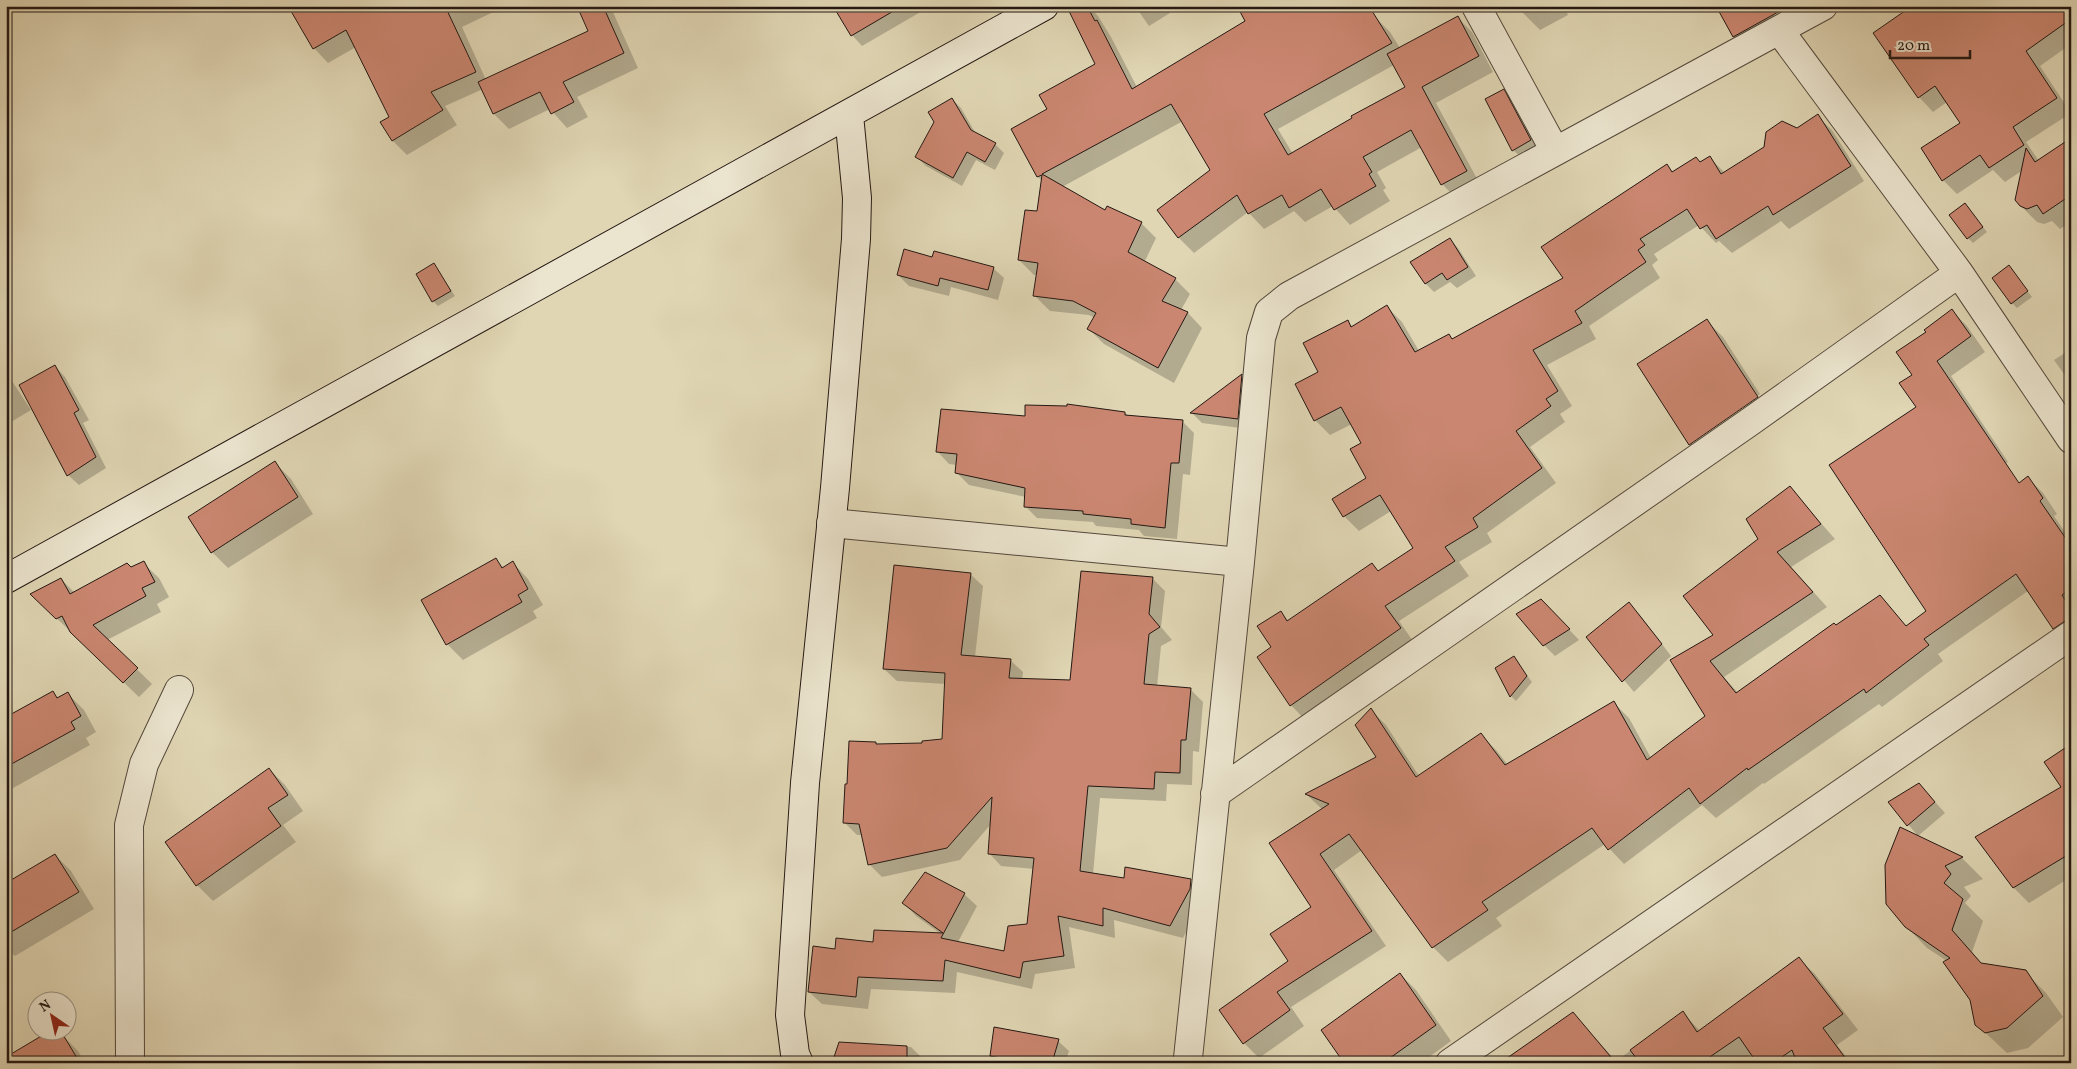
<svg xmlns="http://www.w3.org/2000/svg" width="2077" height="1069" viewBox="0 0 2077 1069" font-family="Vollkorn,serif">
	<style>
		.shadow { fill: #0003; fill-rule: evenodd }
		.building { fill: #ca8670; stroke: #241813 }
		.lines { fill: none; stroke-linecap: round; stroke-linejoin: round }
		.street-casing { stroke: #53483b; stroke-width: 30 }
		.secondary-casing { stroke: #241813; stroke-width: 30 }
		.street { stroke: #ebe4ce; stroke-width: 28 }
		.secondary { stroke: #ebe4ce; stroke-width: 28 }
	</style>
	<rect width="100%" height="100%" fill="#e0d6b4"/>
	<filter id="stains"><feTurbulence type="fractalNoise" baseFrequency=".004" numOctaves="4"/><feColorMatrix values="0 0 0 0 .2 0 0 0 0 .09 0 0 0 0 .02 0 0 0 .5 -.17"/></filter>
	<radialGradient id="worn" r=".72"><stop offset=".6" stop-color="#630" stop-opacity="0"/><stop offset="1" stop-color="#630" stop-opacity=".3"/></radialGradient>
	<path class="shadow" d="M289 6H506L462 27 486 80 590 32 578 6H608L612 10 638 68 577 97 588 117 567 128 550 109 509 129 494 114 483 89 445 106 457 125 407 155 393 141 382 122 390 117 356 47 328 63 314 48Z
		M837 6H922L924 10 862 46 852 35Z
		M1072 6H1088L1098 16 1111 37 1137 87 1375 17 1390 32 1400 48 1457 17 1472 32 1493 72 1436 103 1481 186 1457 199 1442 184 1422 147 1377 172 1386 188 1383 190 1390 201 1350 225 1333 206 1305 222 1294 211 1264 229 1248 212 1194 253 1179 238 1158 210 1212 170 1183 121 1062 187 1106 212 1141 223 1156 238 1144 263 1175 279 1190 294 1181 310 1188 313 1202 328 1174 383 1104 344 1089 329 1095 318 1089 315 1050 311 1035 296 1037 275H1034L1019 260 1038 212 1042 181 1038 177 1049 110 1097 65ZM1394 65 1406 88 1293 154 1278 129Z
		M1135 6H1166L1170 13 1149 26Z
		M1519 6H1564L1568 15 1540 30 1523 13Z
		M1769 6 1785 36 1752 54 1734 36Z
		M2071 6V44L2040 66 2071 113 2026 142 2039 161 2071 142V222L2060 229 2052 221 2044 224 2037 222 2021 206 2023 170 2005 182 1993 170 1957 194 1943 180 1961 123 1947 102 1933 112 1919 97 1875 33Z
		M1503 91 1514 101 1541 151 1524 160 1513 150Z
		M952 99 961 108 976 134 995 144 1004 153 995 170 976 160 962 186 926 166 917 157Z
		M1817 116 1832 130 1864 181 1789 229 1781 221 1732 253 1719 241 1716 243 1699 225 1654 254 1658 260 1652 265 1660 278 1589 326 1596 339 1547 365 1572 406 1560 414 1565 422 1530 447 1556 483 1487 533 1492 542 1459 562 1469 576 1399 621 1415 644 1305 720 1291 705 1273 647 1280 612 1289 621 1372 565 1379 572 1414 549 1391 511 1359 531 1344 516 1368 479 1363 443 1352 424 1330 435 1315 420 1319 373 1348 322 1353 327 1387 307 1402 322 1419 351 1448 335 1453 340 1564 278 1667 166 1674 173 1700 163 1709 157 1725 173Z
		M1965 204 1987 232 1973 243 1968 238Z
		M1450 239 1458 248 1476 276 1457 288 1450 282 1434 292 1426 284 1411 262Z
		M2071 257V266L2066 260Z
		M933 258 993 268 1004 278 998 300 951 287 949 296 909 286 898 275Z
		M434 265 455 296 438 306 433 301Z
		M2009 267 2032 297 2017 308 2012 303Z
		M1952 311 1967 326 1985 352 1951 376 2008 462 1983 479 2020 484 2028 478 2043 493 2057 514 2054 516 2071 541V641L2069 643 2054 628 2028 591 1938 654 1943 661 1882 707 1879 704 1764 784 1763 783 1716 818 1702 805 1624 864 1605 844 1496 918 1502 926 1448 962 1433 947 1362 850 1334 870 1386 946 1291 1007 1304 1026 1259 1058 1244 1043 1290 961 1313 907 1323 810 1307 795 1378 758 1371 710 1386 725 1419 776 1481 735 1496 750 1508 765 1614 703 1629 718 1651 758 1707 716 1671 660 1715 635 1760 539 1790 488 1835 539 1791 567 1827 607 1724 677 1738 693 1880 597 1907 627 1928 611 1917 408 1913 376 1927 333Z
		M1707 321 1723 337 1760 394 1692 442V445L1761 396 1773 413 1706 460 1690 445Z
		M2071 349V384L2054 360Z
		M55 366 65 377 89 420 83 423 106 468 79 485 68 475Z
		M6 375 12 381 31 410 6 425Z
		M1242 376 1252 386 1248 429 1202 423 1192 413Z
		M1125 413 1129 416 1182 421 1194 433 1190 475 1183 474 1177 539 1144 536 1139 530 1096 526 1093 522 1037 518 1025 506 1026 497 969 485 956 472 957 465 949 464 937 451 1026 417Z
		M275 463 291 479 313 514 228 568 212 552Z
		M496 560 504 568 513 563 528 579 543 605 533 611 537 618 463 660 447 644Z
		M143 563 159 578 169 597 157 604 161 612 107 640 152 684 139 697 47 609 61 579 75 593Z
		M970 574 983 586 975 657 1010 660 1023 672 1022 680 1071 682 1152 578 1165 591 1161 627 1172 640 1161 646 1157 687 1191 690 1203 702 1199 752 1193 751 1192 785 1167 784 1166 801 1100 798 1093 874 1125 879 1190 881 1203 893 1202 902 1183 938 1114 920 1115 938 1069 927 1075 968 1035 974 1032 989 957 972 955 993 871 989 868 1009 822 1004 809 992 836 950 874 943 941 934 916 916 904 903 964 894 977 906 958 942 1005 952 1028 925 1034 869 1001 866 989 853 991 824 960 860 882 877 870 865 863 835H857L845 823 848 786 877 745 923 744 943 741 946 684 897 681 884 669Z
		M1541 600 1579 640 1555 656 1544 645Z
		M1629 604 1640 615 1671 656 1634 692 1588 637Z
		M1514 658 1532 682 1516 701 1511 696 1497 668Z
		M53 692 59 699 68 694 84 710 96 732 86 738 90 745 6 792V718Z
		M2071 746V877L2029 903 2014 888 2063 787Z
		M269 769 285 785 303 811 283 825 296 842 213 901 197 885Z
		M1919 784 1945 813 1918 836 1890 803Z
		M1901 829 1962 858 1983 879 1964 887 1971 896 1965 903 1983 921 1972 952 1983 965 2025 972 2046 993 2063 1017 2028 1048 2007 1053 1976 1024 1971 1000 1947 961 1927 948 1906 926Z
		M55 855 71 871 94 909 15 956 6 948V884Z
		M1799 959 1815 974 1858 1030 1837 1045 1851 1063H1758L1752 1054 1740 1063H1502L1573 1014 1616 1061 1683 1013 1700 1031Z
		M1400 974 1416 990 1451 1041 1421 1063H1345Z
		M48 1034 54 1040 62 1035 78 1051 85 1063H6Z
		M1058 1041 1069 1051 1065 1063H998L991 1056Z
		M840 1043 911 1047 922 1058 921 1063H834Z"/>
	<path class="building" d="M288 6H445L476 72 431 92 443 110 392 141 380 122 389 117 346 30 313 49Z
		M577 6H603L624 53 563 82 574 102 551 114 540 92 493 114 478 82 588 31Z
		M833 6H902L851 36Z
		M1069 6H1087L1095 21 1097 20 1132 89 1245 21 1237 6H1369L1392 43 1264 114 1288 155 1352 118 1351 116 1405 87 1387 54 1458 16 1479 56 1422 87 1467 171 1441 185 1411 130 1363 157 1372 172 1369 174 1376 186 1334 210 1321 189 1289 208 1282 195 1248 214 1237 195 1178 238 1157 210 1210 170 1171 104 1042 174 1105 210 1107 206 1142 222 1128 252 1176 278 1162 301 1188 312 1158 368 1087 329 1096 313 1073 301 1033 296 1038 263 1018 260 1025 210 1037 211 1042 175 1037 177 1011 129 1047 109 1039 95 1095 64 1067 7Z
		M1716 6H1789L1733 37Z
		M1912 6H2071V19L2026 51 2057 98 2013 127 2024 145 1989 168 1980 155 1942 181 1921 148 1960 123 1935 86 1918 98 1873 33Z
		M1504 89 1531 140 1512 151 1485 99Z
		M952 98 971 130 996 143 985 162 967 152 953 178 915 157 934 122 928 112Z
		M1818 114 1851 166 1773 215 1768 206 1716 239 1707 225 1700 229 1687 209 1640 239 1645 245 1638 250 1646 262 1575 311 1582 323 1533 350 1558 391 1546 399 1551 406 1516 431 1542 468 1473 518 1478 527 1445 547 1455 561 1385 606 1401 628 1290 706 1257 657 1271 647 1257 626 1281 611 1287 621 1372 563 1378 571 1413 548 1380 495 1343 517 1332 499 1366 478 1350 449 1361 443 1341 407 1314 421 1295 384 1318 372 1303 343 1348 320 1351 327 1387 305 1415 352 1449 334 1452 339 1563 278 1541 247 1667 164 1672 172 1696 157 1700 162 1710 156 1721 174 1764 147 1766 132 1782 121 1797 128Z
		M2071 138V195L2043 214 2037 205 2027 209 2020 206 2015 200 2026 148 2035 162Z
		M1965 203 1983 227 1967 239 1949 215Z
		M1450 238 1468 267 1447 280 1442 273 1425 284 1410 262Z
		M904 249 932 257 934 251 994 267 988 290 940 278 938 286 897 275Z
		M434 263 451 291 432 302 416 274Z
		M2009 265 2028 291 2011 304 1992 278Z
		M1952 309 1971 336 1937 361 2019 483 2028 476 2043 498 2040 501 2071 546V589L2062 595 2071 609V617L2053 629 2016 574 1924 639 1929 645 1866 693 1864 689 1748 770 1747 768 1700 804 1689 788 1608 850 1592 828 1482 902 1488 910 1432 948 1349 834 1320 854 1372 931 1277 992 1290 1010 1243 1044 1219 1010 1288 961 1270 934 1311 907 1269 843 1329 804 1305 794 1376 757 1355 725 1371 708 1416 777 1481 733 1505 765 1614 701 1647 760 1705 716 1670 660 1713 635 1683 596 1758 539 1746 519 1790 486 1821 524 1777 552 1813 592 1710 661 1736 693 1834 623 1836 625 1880 595 1906 626 1926 611 1829 465 1916 407 1899 383 1912 375 1896 352 1926 332 1924 330Z
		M1707 319 1758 397 1689 445 1637 364Z
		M55 365 79 410 74 413 96 457 67 476 19 385Z
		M1242 374 1238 419 1190 413Z
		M1067 404 1125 412V415L1183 420 1179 463H1171L1165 528 1131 524V519L1083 514V511L1024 507 1025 488 955 473 957 454 936 452 941 409 1025 416V405L1067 406Z
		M275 461 298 497 211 553 188 517Z
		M496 558 502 568 513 561 528 589 518 595 522 602 446 645 421 600Z
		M144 561 155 582 142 588 146 596 93 625 138 668 123 683 70 632 62 616 56 619 30 594 61 578 70 594 127 563 131 567Z
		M894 565 971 573 961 655 1011 659 1009 678 1070 680 1081 571 1153 577 1149 614 1160 627 1149 634 1144 684 1191 688 1186 740H1181L1180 773 1155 772 1154 789 1088 786 1080 871 1124 878 1125 867 1191 879 1190 889 1170 926 1103 908V926L1058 916 1064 956 1023 962 1020 978 945 960 943 981 858 977 856 997 808 992 813 946 835 949 836 938 873 942 874 930 943 933 902 903 925 872 965 893 941 938 1004 951 1008 926 1027 924 1034 858 988 854 992 797 947 848 868 865 859 824 843 823 845 784H847L849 741 876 742V744L922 743V741L942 739 945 673 883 669Z
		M1541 599 1570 629 1543 646 1516 614Z
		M1629 602 1662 644 1622 682 1586 637Z
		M1514 656 1527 676 1510 697 1495 668Z
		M53 691 57 698 68 692 81 716 71 722 75 729 6 767V717Z
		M2071 744V853L2013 888 1975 837 2061 787 2044 762Z
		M269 768 288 795 268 808 281 826 196 886 165 842Z
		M1919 783 1935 802 1907 826 1888 802Z
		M1900 827 1963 857 1945 866 1951 874 1944 883 1963 899 1952 930 1981 963 2026 970 2043 996 2007 1028 1985 1033 1975 1025 1970 1000 1943 962 1950 958 1905 927 1886 904 1885 865Z
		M55 854 79 892 6 935V883Z
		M1799 957 1843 1014 1823 1028 1849 1063H1797L1792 1050 1773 1063H1757L1739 1037 1701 1063H1640L1630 1050 1683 1011 1697 1032Z
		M1400 973 1436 1025 1383 1063H1344L1321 1030Z
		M1573 1012 1616 1063H1500Z
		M994 1027 1059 1039 1052 1063H1027L990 1056Z
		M48 1032 52 1040 62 1033 80 1063H6V1057Z
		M839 1042 907 1046V1063H832Z"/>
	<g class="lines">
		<defs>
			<path id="street" d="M1476 6 1555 151
				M1779 30 1959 273 2071 439
				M831 523 1240 562
				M1215 794 1751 421 1959 273
				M130 1063 129 825 144 764 179 690
				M1189 1063 1188 1058 1240 562 1261 338 1269 312 1289 296 1823 6
				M1450 1063 2071 635"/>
			<path id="secondary" d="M6 579 1044 6
				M799 1063 795 1054 790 1015 805 783 835 488 856 239 857 198 849 115"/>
		</defs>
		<use href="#street" class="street-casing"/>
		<use href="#secondary" class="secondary-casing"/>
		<use href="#street" class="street"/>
		<use href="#secondary" class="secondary"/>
	</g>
	<rect width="2077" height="1069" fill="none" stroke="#e0d6b4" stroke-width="25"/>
	<rect x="8" y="8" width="2062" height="1054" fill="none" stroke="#241813" stroke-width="2.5"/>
	<rect x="12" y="12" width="2052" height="1044" fill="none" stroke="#241813"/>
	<g transform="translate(52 1016) rotate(326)"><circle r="24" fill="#ebe4ce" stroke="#9b9283"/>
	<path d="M0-4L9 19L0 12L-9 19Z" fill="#8f2418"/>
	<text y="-8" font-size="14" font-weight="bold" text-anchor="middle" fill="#241813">N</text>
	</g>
	<path d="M1890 50v8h80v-8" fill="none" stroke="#241813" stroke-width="2.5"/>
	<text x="1897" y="50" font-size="15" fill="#241813" stroke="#ebe4ce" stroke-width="4" paint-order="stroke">20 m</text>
	<rect width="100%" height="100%" filter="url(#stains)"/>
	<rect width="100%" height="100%" fill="url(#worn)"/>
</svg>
